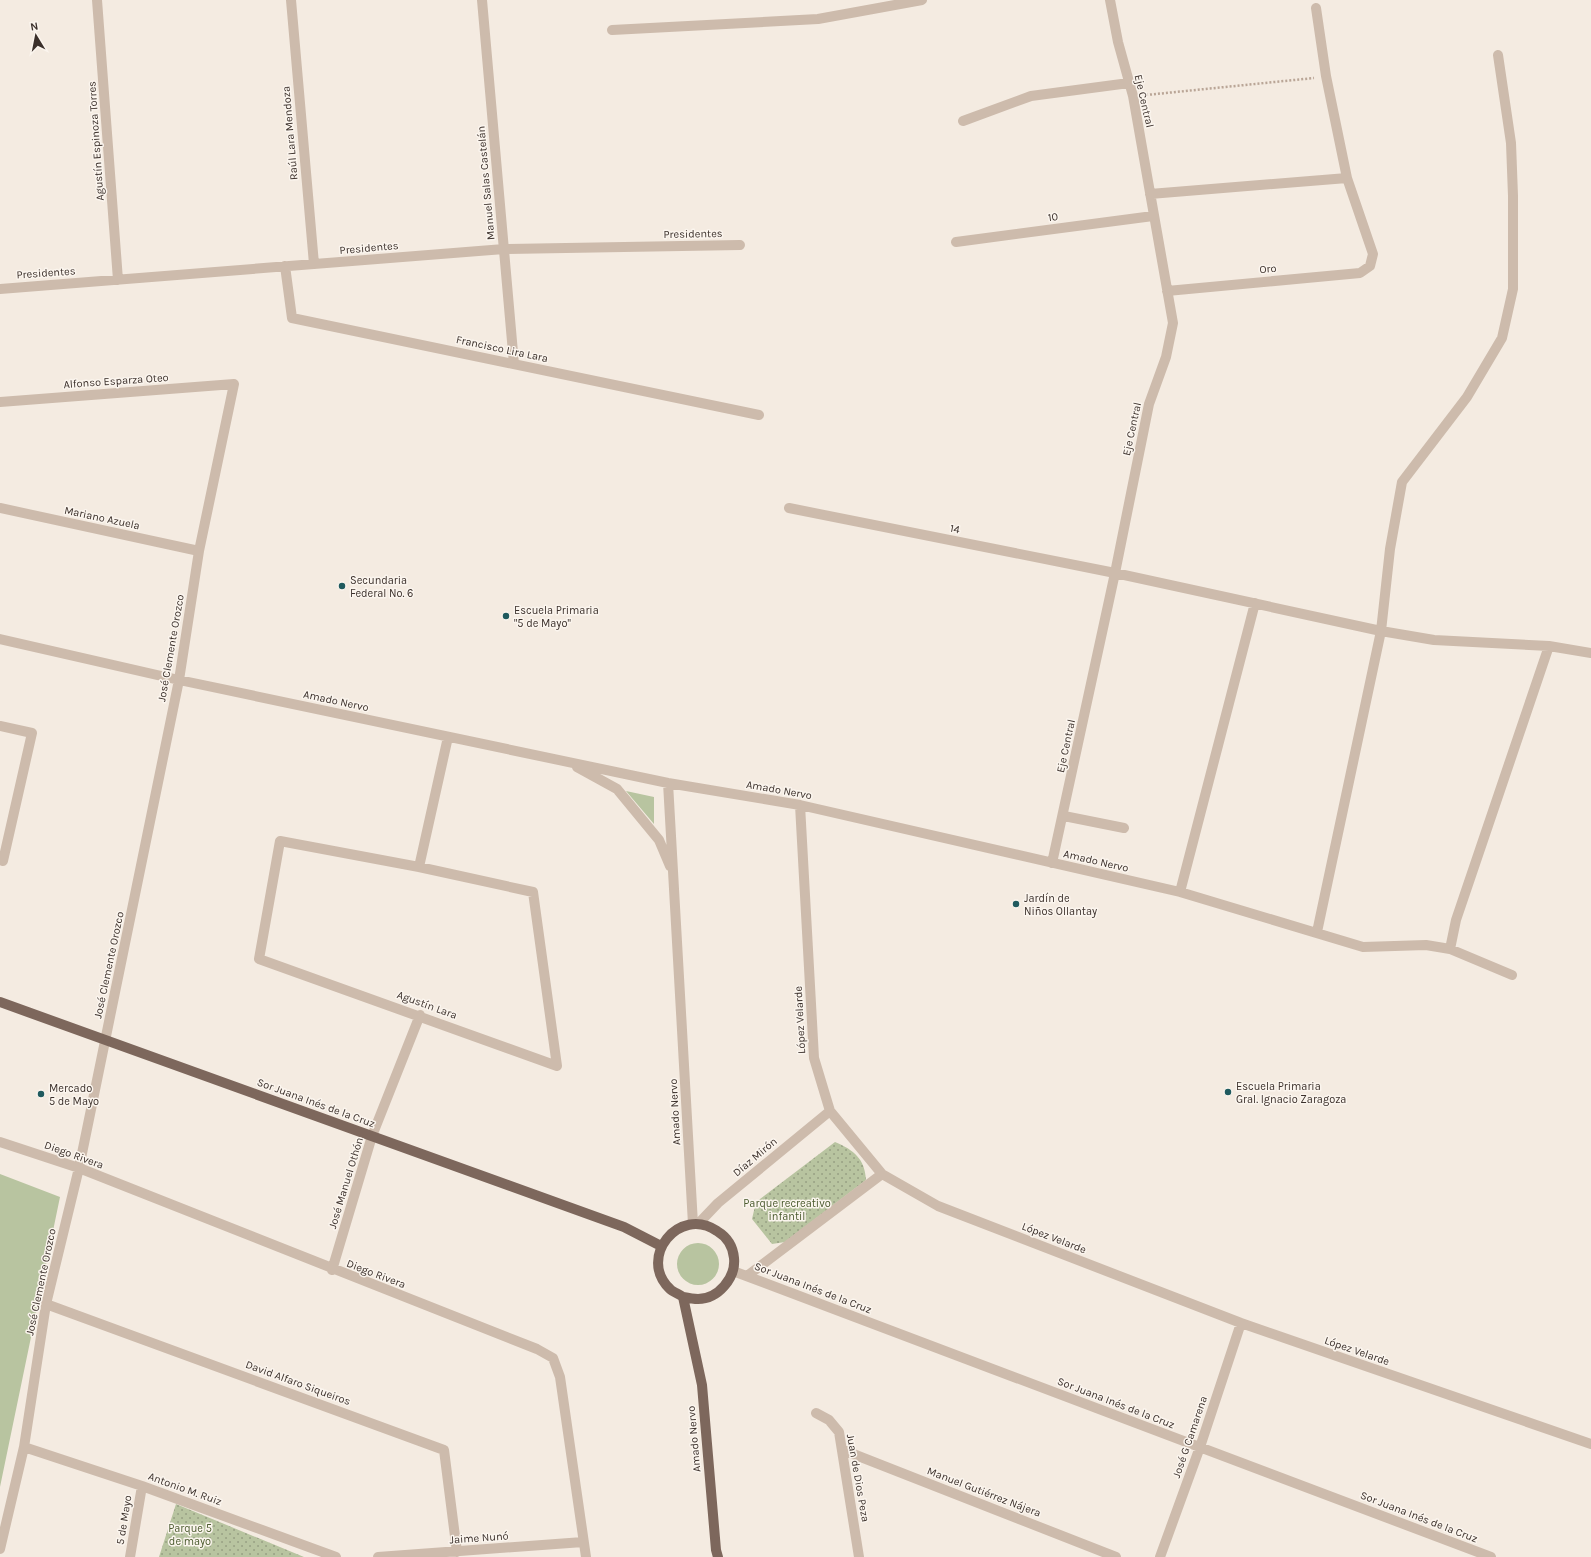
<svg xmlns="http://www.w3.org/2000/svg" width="1591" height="1557" viewBox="0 0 1591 1557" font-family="Karla,sans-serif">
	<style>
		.grass { fill: #b8c4a0 }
		.park { fill: url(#park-dots) }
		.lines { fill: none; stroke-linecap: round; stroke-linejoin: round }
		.path { stroke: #b9a596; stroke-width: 2.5; stroke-dasharray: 2 2; stroke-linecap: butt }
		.minor { stroke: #cdbbac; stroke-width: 10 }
		.major { stroke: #7d675c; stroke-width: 10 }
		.poi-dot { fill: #1f5a5e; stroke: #fbf5ee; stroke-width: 1.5 }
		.labels { text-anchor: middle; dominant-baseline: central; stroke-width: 3; stroke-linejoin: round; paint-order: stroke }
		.street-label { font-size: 11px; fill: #3b302b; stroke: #fbf5ee }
		.poi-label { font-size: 11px; fill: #3b302b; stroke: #fbf5ee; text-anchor: start }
		.park-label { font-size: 11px; fill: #4a5a2e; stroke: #fbf5ee }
	</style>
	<defs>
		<pattern id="park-dots" width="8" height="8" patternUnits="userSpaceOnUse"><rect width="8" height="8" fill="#b8c4a0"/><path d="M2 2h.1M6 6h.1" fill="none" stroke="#97a083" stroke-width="1.8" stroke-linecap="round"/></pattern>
	</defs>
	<rect width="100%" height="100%" fill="#f4ebe1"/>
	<path class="grass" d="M626 791 654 797V824Z
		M0 1174 60 1197 0 1487Z
		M677 1264a21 21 0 1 1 42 0a21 21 0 1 1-42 0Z"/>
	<path class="park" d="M835 1142C854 1150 865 1159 866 1180L785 1242 772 1244 752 1219 756 1202Z
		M176 1504 304 1557H159Z"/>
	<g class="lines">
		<path class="path" d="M1146 95 1314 78"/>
		<path class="minor" d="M97 0 118 280
			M291 0 314 264
			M482 0 514 364
			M612 30 818 19 922 0
			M963 121 1031 96 1129 83
			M1150 194 1347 178
			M956 242 1153 216
			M285 266 292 318 759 415
			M0 289 504 249 740 245
			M1167 291 1360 273 1370 266 1373 254 1347 178 1326 76 1316 8
			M0 402 234 384 199 551 179 680 79 1168 46 1304 24 1447 0 1549
			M0 508 199 551
			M789 508 1115 573 1381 631 1434 640 1549 646 1591 653
			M0 639 179 680 668 783 800 805 1180 892 1363 947 1426 945 1450 949 1512 975
			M0 726 32 733 3 861 0 860
			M577 767 617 789 659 840 670 866
			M668 783 693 1224
			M800 805 814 1058 830 1111 882 1174 938 1206 1241 1323 1591 1444
			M1064 816 1124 828
			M280 841 419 867 533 892 557 1066 259 959Z
			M1052 863 1115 573 1149 404 1166 357 1173 323 1133 96 1118 42 1110 0
			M419 867 448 737
			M1180 892 1255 603
			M1317 932 1381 631 1390 549 1402 482 1467 397 1502 338 1513 289V196L1511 143 1498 55
			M1450 949 1456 920 1549 646
			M0 1142 79 1168 537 1349 553 1358 560 1377 586 1557
			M698 1224 718 1203 830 1111
			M332 1270 372 1136 420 1015
			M733 1271 1491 1557
			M747 1276 882 1174
			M46 1304 444 1450 457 1552
			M816 1413 829 1420 839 1432 859 1557
			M24 1447 142 1486 336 1557
			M843 1450 1116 1557
			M130 1557 142 1486
			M378 1557 583 1542
			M1160 1557 1200 1447 1241 1323"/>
		<path class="major" d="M0 1002 624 1227 661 1246
			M683 1297C688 1298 693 1299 698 1299 718 1299 736 1278 734 1258 733 1247 727 1237 717 1231 679 1205 637 1258 670 1289 673 1292 679 1294 683 1297L702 1385 716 1550 718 1557"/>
	</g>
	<g class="poi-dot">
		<circle cx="342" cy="586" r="4"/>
		<circle cx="506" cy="616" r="4"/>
		<circle cx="1016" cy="904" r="4"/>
		<circle cx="1228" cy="1092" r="4"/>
		<circle cx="41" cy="1094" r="4"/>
	</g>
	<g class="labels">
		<g class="street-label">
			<text transform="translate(1144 101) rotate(77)">Eje Central</text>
			<text transform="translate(290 133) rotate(-95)">Raúl Lara Mendoza</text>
			<text transform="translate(96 141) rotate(-94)">Agustín Espinoza Torres</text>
			<text transform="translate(486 183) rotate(-95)">Manuel Salas Castelán</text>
			<text transform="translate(1053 217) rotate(-8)">10</text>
			<text transform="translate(693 234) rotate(-1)">Presidentes</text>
			<text transform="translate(369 248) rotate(-5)">Presidentes</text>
			<text transform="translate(1268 269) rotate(-5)">Oro</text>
			<text transform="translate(46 273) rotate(-4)">Presidentes</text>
			<text transform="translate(502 349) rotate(12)">Francisco Lira Lara</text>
			<text transform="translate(116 381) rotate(-4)">Alfonso Esparza Oteo</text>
			<text transform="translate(1132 429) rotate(-78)">Eje Central</text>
			<text transform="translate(102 518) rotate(12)">Mariano Azuela</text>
			<text transform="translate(955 529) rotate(11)">14</text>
			<text transform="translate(171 648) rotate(-80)">José Clemente Orozco</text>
			<text transform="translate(336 701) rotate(12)">Amado Nervo</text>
			<text transform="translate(1066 746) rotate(-78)">Eje Central</text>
			<text transform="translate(779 790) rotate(10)">Amado Nervo</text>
			<text transform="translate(1096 861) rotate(13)">Amado Nervo</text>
			<text transform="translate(109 965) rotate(-78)">José Clemente Orozco</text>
			<text transform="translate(427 1005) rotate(20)">Agustín Lara</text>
			<text transform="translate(800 1020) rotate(-93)">López Velarde</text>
			<text transform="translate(316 1103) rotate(20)">Sor Juana Inés de la Cruz</text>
			<text transform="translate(675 1112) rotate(-93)">Amado Nervo</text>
			<text transform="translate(74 1155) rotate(20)">Diego Rivera</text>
			<text transform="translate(755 1157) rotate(-40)">Díaz Mirón</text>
			<text transform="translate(346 1183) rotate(-73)">José Manuel Othón</text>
			<text transform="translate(1054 1238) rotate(21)">López Velarde</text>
			<text transform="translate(376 1274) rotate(21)">Diego Rivera</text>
			<text transform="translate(41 1282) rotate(-78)">José Clemente Orozco</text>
			<text transform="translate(813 1288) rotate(21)">Sor Juana Inés de la Cruz</text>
			<text transform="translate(1357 1351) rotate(19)">López Velarde</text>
			<text transform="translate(298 1383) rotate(20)">David Alfaro Siqueiros</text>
			<text transform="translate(1116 1403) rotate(21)">Sor Juana Inés de la Cruz</text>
			<text transform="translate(1190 1437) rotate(-71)">José G Camarena</text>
			<text transform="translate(694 1439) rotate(-95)">Amado Nervo</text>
			<text transform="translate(858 1478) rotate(80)">Juan de Dios Peza</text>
			<text transform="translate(185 1489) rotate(20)">Antonio M. Ruiz</text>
			<text transform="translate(984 1492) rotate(21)">Manuel Gutiérrez Nájera</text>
			<text transform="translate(1419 1517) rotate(21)">Sor Juana Inés de la Cruz</text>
			<text transform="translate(124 1520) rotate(-81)">5 de Mayo</text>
			<text transform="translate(479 1538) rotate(-4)">Jaime Nunó</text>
		</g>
		<g class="poi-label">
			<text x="350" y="580">Secundaria<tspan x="350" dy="13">Federal No. 6</tspan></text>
			<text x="514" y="610">Escuela Primaria<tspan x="514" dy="13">"5 de Mayo"</tspan></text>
			<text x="1024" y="898">Jardín de<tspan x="1024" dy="13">Niños Ollantay</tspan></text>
			<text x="1236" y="1086">Escuela Primaria<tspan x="1236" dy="13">Gral. Ignacio Zaragoza</tspan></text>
			<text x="49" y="1088">Mercado<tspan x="49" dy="13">5 de Mayo</tspan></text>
		</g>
		<g class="park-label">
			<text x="787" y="1203">Parque recreativo<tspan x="787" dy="13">infantil</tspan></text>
			<text x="190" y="1528">Parque 5<tspan x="190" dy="13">de mayo</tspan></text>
		</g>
	</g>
	<g transform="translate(36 36) rotate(350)" stroke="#fbf5ee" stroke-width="3" paint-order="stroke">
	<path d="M0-3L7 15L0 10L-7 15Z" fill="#3b302b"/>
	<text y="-6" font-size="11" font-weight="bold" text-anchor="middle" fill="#3b302b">N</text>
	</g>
</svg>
